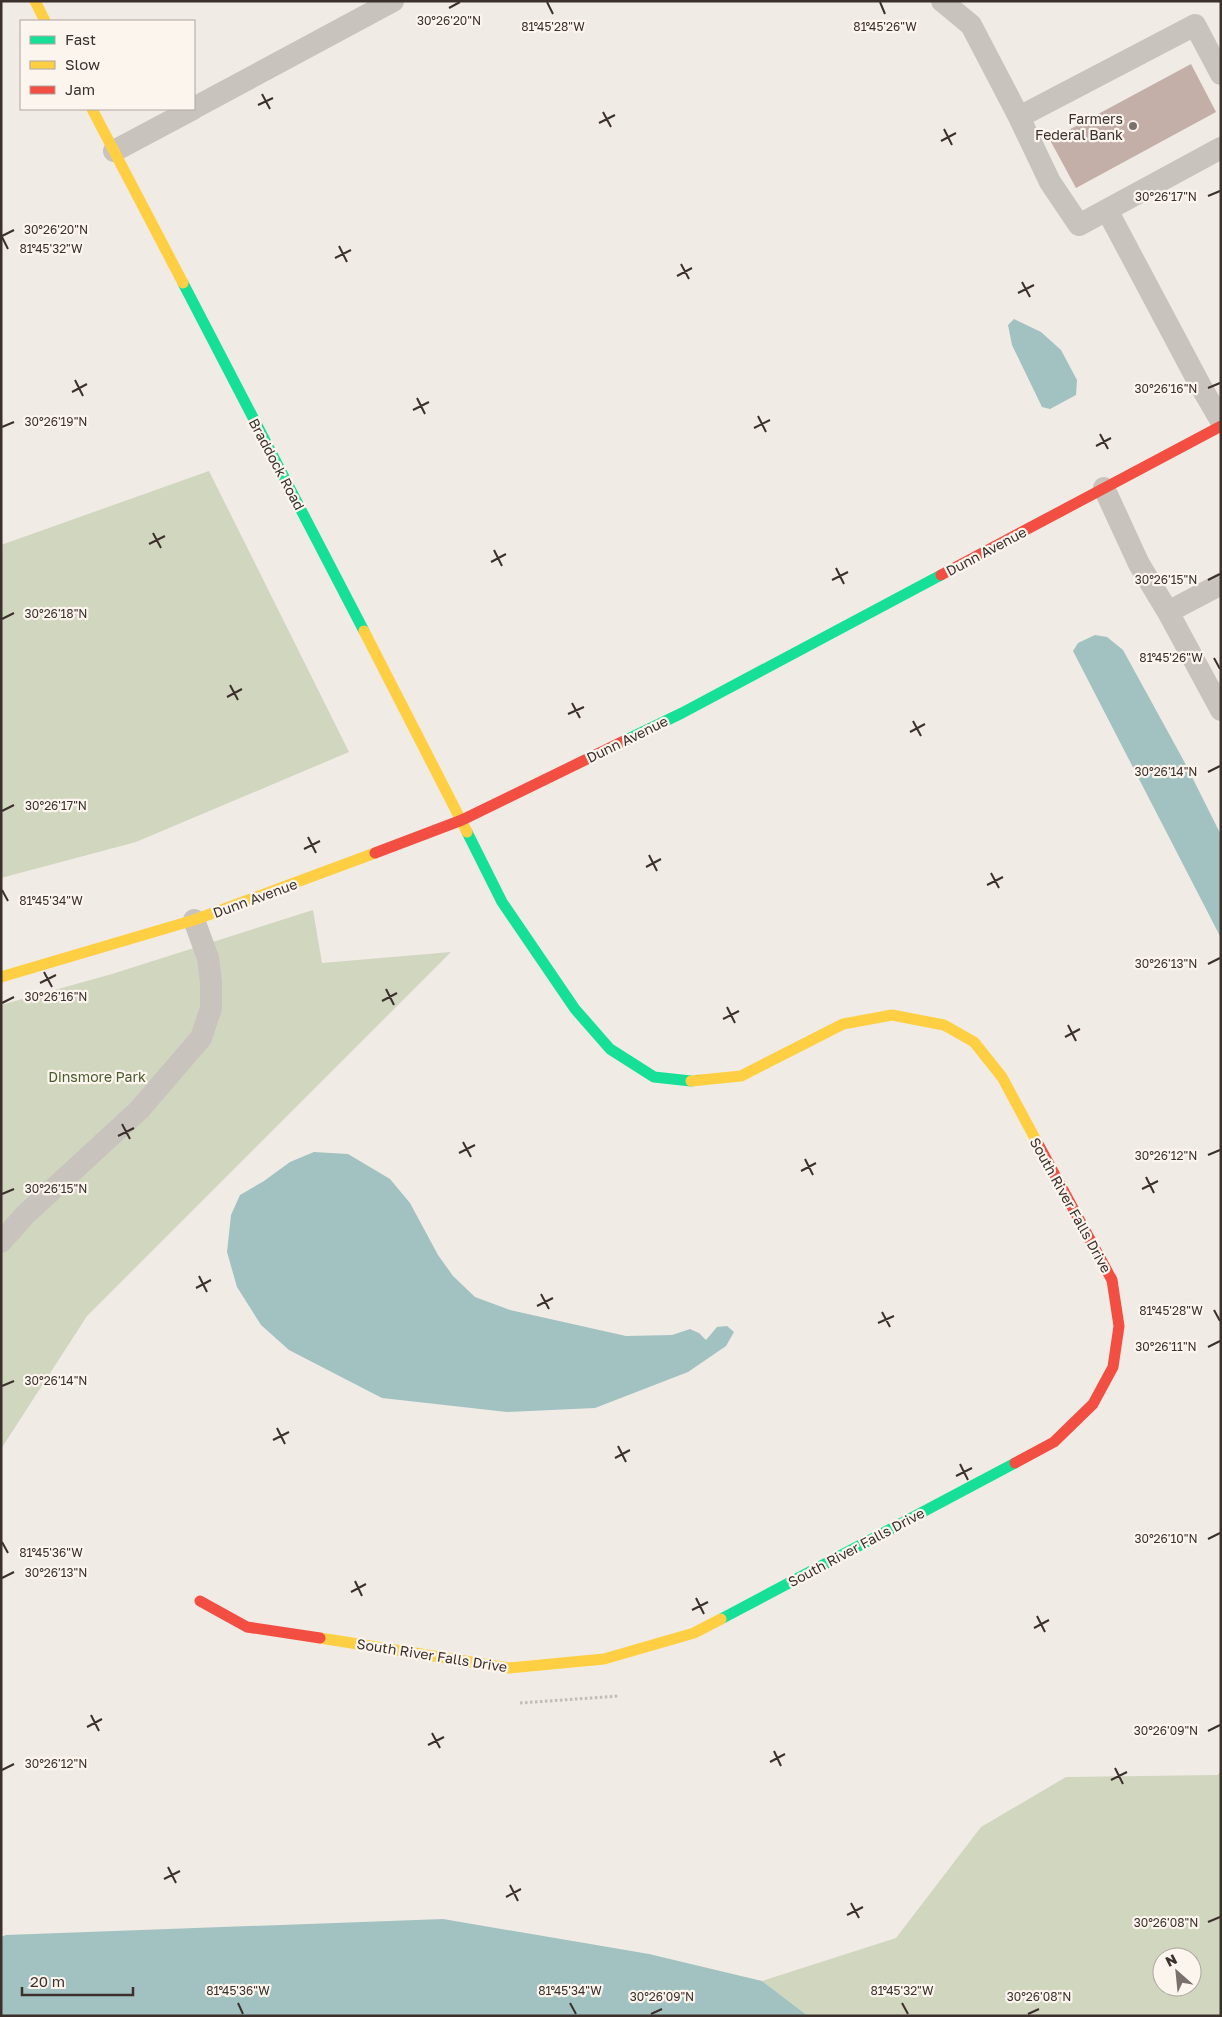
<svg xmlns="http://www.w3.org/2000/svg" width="1222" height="2017" viewBox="0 0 1222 2017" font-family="'Golos Text',sans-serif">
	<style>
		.green { fill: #d1d6bf; fill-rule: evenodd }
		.water { fill: #a1c2c1 }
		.building { fill: #c3afa7 }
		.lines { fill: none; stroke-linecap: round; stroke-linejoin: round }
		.path { stroke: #c2bbb6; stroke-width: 3; stroke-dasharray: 2.5 2.5; stroke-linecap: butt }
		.lane { stroke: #c9c3be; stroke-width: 22 }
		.fast { stroke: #16e098; stroke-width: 11 }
		.slow { stroke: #ffcf43; stroke-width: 11 }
		.jam { stroke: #f24e42; stroke-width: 11 }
		.ticks { fill: none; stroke: #3b302b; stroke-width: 2 }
		.poi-dot { fill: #7a716c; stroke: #fbf5ee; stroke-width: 2 }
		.labels { text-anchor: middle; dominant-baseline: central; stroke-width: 4.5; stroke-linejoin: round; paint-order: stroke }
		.poi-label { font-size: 14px; fill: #3b302b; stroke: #fbf5ee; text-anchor: end }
		.street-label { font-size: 14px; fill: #3b302b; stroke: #fbf5ee }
		.park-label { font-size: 14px; fill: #4a5a2e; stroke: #fbf5ee }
		.ticks-label { font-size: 12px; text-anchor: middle; fill: #3b302b; stroke: #fbf5ee; stroke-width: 4.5; stroke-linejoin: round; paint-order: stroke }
	</style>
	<rect width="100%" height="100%" fill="#f0ebe5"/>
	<path class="green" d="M209 471 349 752 136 842 1 878V545Z
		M313 910 322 963 451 952 87 1316 1 1449V1005L112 974Z
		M1221 1772V2016H808L762 1981 896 1938 981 1827 1066 1777 1217 1775ZM1162 1957H1192V1987H1162Z"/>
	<path class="water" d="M1014 319 1041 332 1061 350 1077 380 1076 395 1050 409 1042 407 1012 345 1008 325Z
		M1095 635 1107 637 1123 650 1185 763 1221 835V938L1073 651 1078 643Z
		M314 1152 348 1154 390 1179 410 1203 438 1255 453 1276 475 1297 510 1310 626 1336 672 1335 690 1329 699 1333 706 1340 717 1327 727 1326 734 1332 726 1346 688 1372 595 1408 507 1412 382 1398 289 1350 261 1325 237 1287 227 1252 231 1215 240 1195 264 1181 290 1162Z
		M443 1919 649 1954 762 1981 808 2016H1V1937L6 1935Z"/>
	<path class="building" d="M1191 64 1216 112 1076 188 1050 140Z"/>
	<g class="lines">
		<path class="path" d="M520 1703 619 1696"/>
		<path class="lane" d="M942 1 971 25 1019 117 1050 182 1079 225 1221 148
			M194 108 393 1
			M1019 117 1195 25 1221 74
			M114 151 193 109
			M1107 210 1200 385 1221 421
			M1104 488 1139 564 1168 612 1221 710
			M1168 612 1221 584
			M1 1242 25 1215 139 1110 201 1038 211 1008V982L208 958 194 920"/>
		<path class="fast" d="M183 283 364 631
			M626 740 682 713 941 575
			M467 832 502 902 575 1009 610 1049 654 1077 691 1081
			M721 1619 1015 1463"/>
		<path class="slow" d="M35 1 45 21
			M92 109 183 283
			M364 631 467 832
			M1 977 194 920 375 853
			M691 1081 741 1076 843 1024 892 1015 944 1025 974 1042 1002 1077 1038 1144
			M320 1638 509 1668 604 1659 694 1633 721 1619"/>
		<path class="jam" d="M941 575 1221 426
			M375 853 462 820 626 740
			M1015 1463 1054 1442 1093 1404 1113 1367 1119 1326 1112 1280 1038 1144
			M200 1601 247 1627 320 1638"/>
	</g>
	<path class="ticks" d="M547 2 553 14M880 2 885 14M449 8 460 2M262 94 270 109M258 105 273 98M603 112 611 127M599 123 615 115M944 129 952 145M941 141 956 133M1208 196 1220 191M2 236 14 230M2 237 8 249M339 246 347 262M335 258 351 250M681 264 689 279M677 276 692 268M1022 282 1030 297M1018 293 1034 285M75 380 83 396M1208 388 1220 383M72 392 87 384M417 398 425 414M413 410 429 402M758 416 766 432M2 427 14 422M754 428 770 420M1100 434 1108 449M1096 446 1111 438M153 533 161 548M149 544 165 536M494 550 502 566M491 562 506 554M836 568 844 584M832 580 848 572M1208 580 1220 574M2 619 14 613M1214 658 1220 669M230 685 238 700M227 697 242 689M572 703 580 718M568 714 584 707M913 721 921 736M910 732 925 724M1208 772 1220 766M2 811 14 805M308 837 316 853M304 849 320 841M649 855 657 871M646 867 661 859M991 873 999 888M987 885 1003 877M2 890 8 901M1208 964 1220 958M44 972 52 987M40 983 56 975M386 989 394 1005M382 1001 397 993M2 1003 14 997M727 1007 735 1023M723 1019 739 1011M1068 1025 1076 1041M1065 1037 1080 1029M122 1124 130 1139M118 1136 134 1128M463 1142 471 1157M459 1153 475 1145M1208 1155 1220 1150M805 1159 813 1175M801 1171 816 1163M1146 1177 1154 1193M1142 1189 1158 1181M2 1194 14 1189M199 1276 207 1292M196 1288 211 1280M541 1294 549 1309M537 1306 553 1298M1214 1310 1220 1321M882 1312 890 1327M878 1323 894 1316M1208 1347 1220 1341M2 1386 14 1381M277 1428 285 1444M273 1440 289 1432M618 1446 626 1462M615 1458 630 1450M960 1464 968 1480M956 1476 972 1468M1208 1539 1220 1533M2 1542 8 1553M2 1578 14 1572M355 1581 362 1596M351 1592 366 1584M696 1598 704 1614M692 1610 708 1602M1037 1616 1045 1632M1034 1628 1049 1620M91 1715 99 1731M87 1727 102 1719M1208 1731 1220 1725M432 1733 440 1748M428 1745 444 1737M774 1751 781 1766M770 1762 785 1754M1115 1768 1123 1784M2 1770 14 1764M1111 1780 1127 1772M168 1867 176 1883M164 1879 180 1871M510 1885 518 1901M506 1897 521 1889M851 1903 859 1918M847 1915 863 1907M1208 1922 1220 1917M238 2003 243 2014M570 2003 576 2014M902 2003 908 2014M651 2014 662 2009M1028 2014 1039 2009"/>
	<circle class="poi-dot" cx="1133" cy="126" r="5"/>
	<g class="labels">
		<g class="poi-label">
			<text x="1123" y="118">Farmers<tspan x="1123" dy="16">Federal Bank</tspan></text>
		</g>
		<g class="street-label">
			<text transform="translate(277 464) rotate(62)">Braddock Road</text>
			<text transform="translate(986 551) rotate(-28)">Dunn Avenue</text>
			<text transform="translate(627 739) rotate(-26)">Dunn Avenue</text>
			<text transform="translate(255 898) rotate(-20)">Dunn Avenue</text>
			<text transform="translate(1071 1205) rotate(61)">South River Falls Drive</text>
			<text transform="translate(856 1547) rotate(-28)">South River Falls Drive</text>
			<text transform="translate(432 1655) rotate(9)">South River Falls Drive</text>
		</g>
		<g class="park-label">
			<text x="97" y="1076">Dinsmore Park</text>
		</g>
	</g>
	<g class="ticks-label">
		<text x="449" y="25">30°26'20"N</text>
		<text x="553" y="31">81°45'28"W</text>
		<text x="885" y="31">81°45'26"W</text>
		<text x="1166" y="201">30°26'17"N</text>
		<text x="56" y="234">30°26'20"N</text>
		<text x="51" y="253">81°45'32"W</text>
		<text x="1166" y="393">30°26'16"N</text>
		<text x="56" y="426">30°26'19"N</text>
		<text x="1166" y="584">30°26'15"N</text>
		<text x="56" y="618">30°26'18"N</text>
		<text x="1171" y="662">81°45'26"W</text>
		<text x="1166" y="776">30°26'14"N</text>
		<text x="56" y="810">30°26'17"N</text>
		<text x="51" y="905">81°45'34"W</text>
		<text x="1166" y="968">30°26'13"N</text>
		<text x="56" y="1001">30°26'16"N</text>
		<text x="1166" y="1160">30°26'12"N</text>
		<text x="56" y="1193">30°26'15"N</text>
		<text x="1171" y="1315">81°45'28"W</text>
		<text x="1166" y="1351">30°26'11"N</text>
		<text x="56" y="1385">30°26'14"N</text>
		<text x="1166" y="1543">30°26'10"N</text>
		<text x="51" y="1557">81°45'36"W</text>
		<text x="56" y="1577">30°26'13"N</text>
		<text x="1166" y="1735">30°26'09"N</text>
		<text x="56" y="1768">30°26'12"N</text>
		<text x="1166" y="1927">30°26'08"N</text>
		<text x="238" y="1995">81°45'36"W</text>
		<text x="570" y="1995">81°45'34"W</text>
		<text x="902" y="1995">81°45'32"W</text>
		<text x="662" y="2001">30°26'09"N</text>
		<text x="1039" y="2001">30°26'08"N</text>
	</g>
	<rect width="1222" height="2017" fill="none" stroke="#3b302b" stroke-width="5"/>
	<rect x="20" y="20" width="175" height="90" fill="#fbf5ee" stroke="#aea6a0"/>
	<rect x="30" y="36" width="25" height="8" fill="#16e098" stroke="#aea6a0"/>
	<text x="65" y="45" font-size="15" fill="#3b302b">Fast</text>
	<rect x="30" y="61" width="25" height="8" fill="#ffcf43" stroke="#aea6a0"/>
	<text x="65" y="70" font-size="15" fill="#3b302b">Slow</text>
	<rect x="30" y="86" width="25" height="8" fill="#f24e42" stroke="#aea6a0"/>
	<text x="65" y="95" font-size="15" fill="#3b302b">Jam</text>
	<g transform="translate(1177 1972) rotate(333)"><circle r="24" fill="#fbf5ee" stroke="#aea6a0"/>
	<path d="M0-4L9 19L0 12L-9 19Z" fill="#7a716c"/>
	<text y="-8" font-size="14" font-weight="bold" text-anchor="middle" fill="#3b302b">N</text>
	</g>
	<path d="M22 1987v8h111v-8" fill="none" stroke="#3b302b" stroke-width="2.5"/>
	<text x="30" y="1987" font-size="15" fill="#3b302b" stroke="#fbf5ee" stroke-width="4" paint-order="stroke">20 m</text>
</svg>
